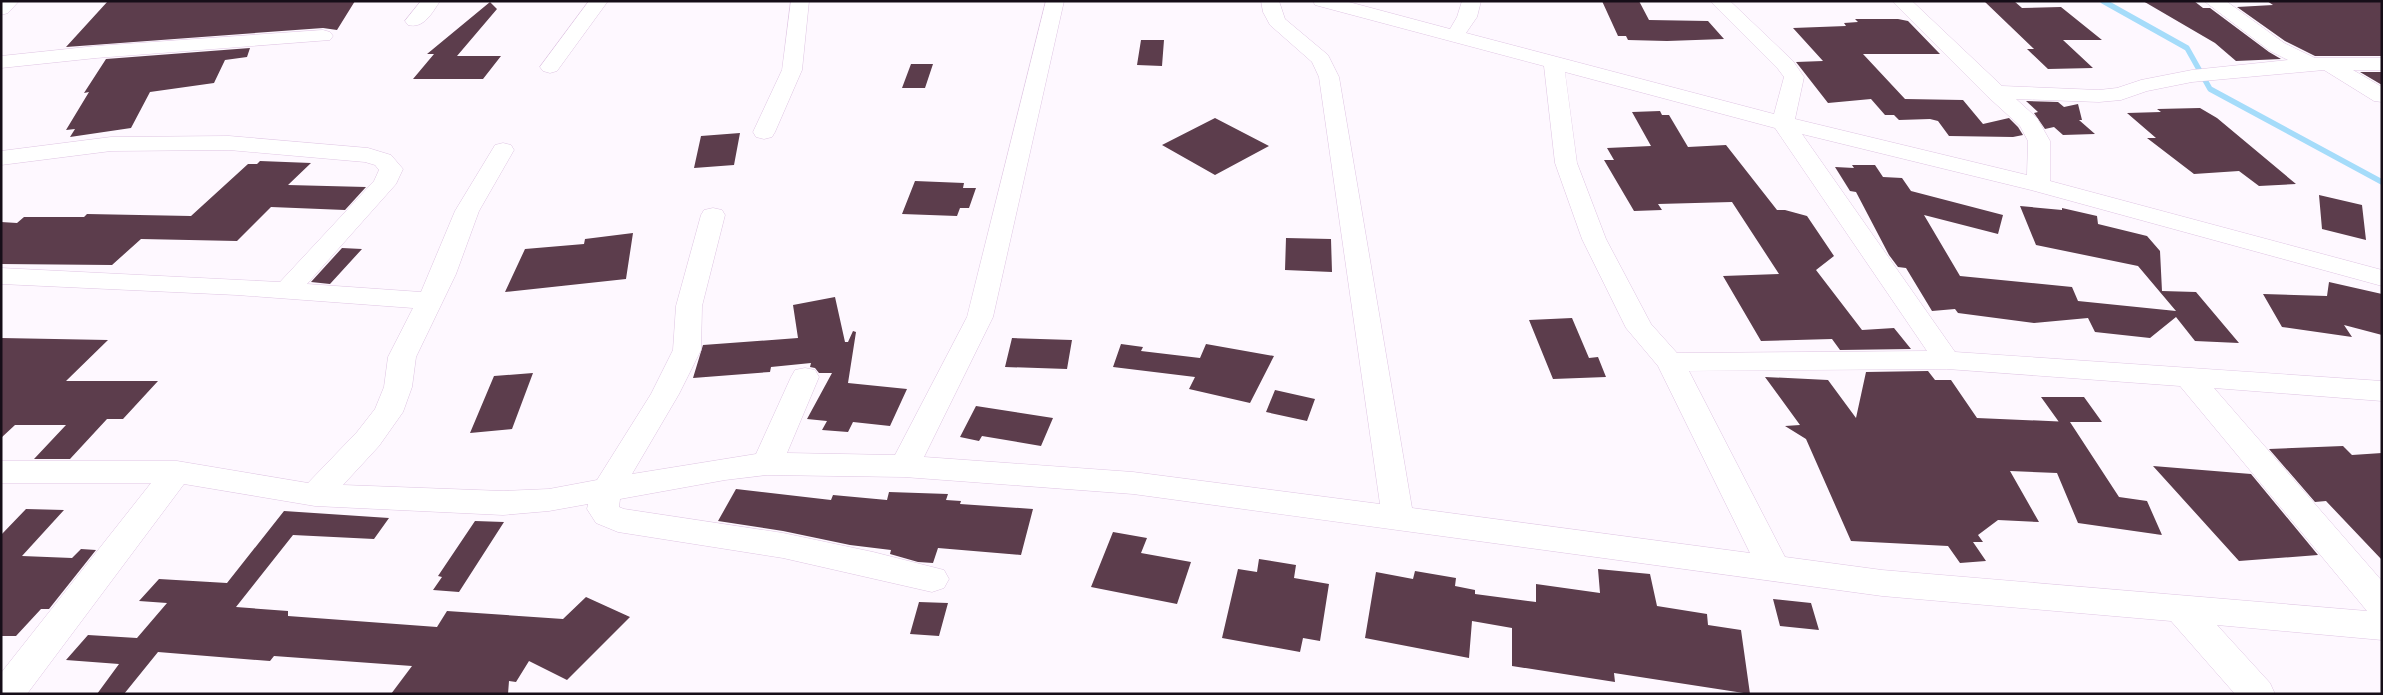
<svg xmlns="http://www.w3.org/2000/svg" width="2383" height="695" viewBox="0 0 2383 695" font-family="Arial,sans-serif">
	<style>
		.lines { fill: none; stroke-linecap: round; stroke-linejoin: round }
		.stream { stroke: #a5dcfa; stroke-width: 5.5 }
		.building { fill: #5c3d4c }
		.minor-casing { stroke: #dfc5e3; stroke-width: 1 }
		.minor { fill: #fff; fill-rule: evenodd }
	</style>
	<rect width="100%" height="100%" fill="#fef8ff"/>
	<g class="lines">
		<path class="stream" d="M2103 1 2187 48 2210 89 2382 182"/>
	</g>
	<path class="building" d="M108 1H355L337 30 323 28 66 47Z
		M1602 1H1639L1649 20 1708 21 1724 39 1667 41 1628 40 1626 36H1618Z
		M1984 1H2014L2022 8 2061 7 2102 40H2063L2093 68 2048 69 2027 49H2034Z
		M2143 1H2194L2203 8H2210L2269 52 2281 59 2236 61 2215 43Z
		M2267 1H2382V56H2315L2285 41 2237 7 2273 5Z
		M490 2 497 9 457 56H501L483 79H413L434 54H427Z
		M1855 19H1898L1908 21 1940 54H1863L1905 99 1963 100 1983 124 2009 118 2018 127 2023 135 2013 137 1949 136 1938 121 1930 119 1899 120 1894 115H1885L1871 99 1828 103 1796 62 1823 61 1793 28 1846 26 1844 23 1858 22Z
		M1141 40H1164L1162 66 1137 65Z
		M250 48 247 57 225 60 214 83 150 92 131 128 70 137 75 129 66 130 89 92 84 93 106 59Z
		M911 64H933L925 88H902Z
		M2360 72H2382V85Z
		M2026 101 2058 102 2064 107 2078 104 2082 120H2079L2095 134 2063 135 2054 127 2045 129 2034 113 2038 112Z
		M2200 108 2217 118 2296 184 2259 186 2239 171 2194 174 2147 138H2156L2127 113 2161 112 2157 109Z
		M1660 111 1662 115H1669L1688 147 1726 145 1777 210H1785L1807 216 1834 256 1816 270 1862 330 1894 328 1911 349 1840 350 1832 339 1761 341 1723 276 1779 274 1732 202 1658 204 1662 210 1634 211 1604 160H1614L1607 148 1651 146 1632 112Z
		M1215 118 1269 146 1215 175 1162 145Z
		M740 133 734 165 694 168 701 136Z
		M260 161 311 163 288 185 366 187 345 210 271 207 237 241 141 239 112 265 1 264V222L17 223 24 217H84L87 214 191 216 248 164H257Z
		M1852 165H1875L1883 177 1902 178 1911 191 2003 215 1998 234 1924 215 1960 276 2072 287 2078 301 2176 311 2138 266 2036 245 2020 206 2062 210V208L2097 216 2098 224 2147 236 2160 251 2162 291 2196 292 2239 343 2195 341 2176 317 2150 338 2095 332 2088 318 2034 323 1958 313 1955 309 1932 311 1906 268 1898 267 1889 255 1856 192 1850 191 1835 167 1854 168Z
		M915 181 964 183 963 188H976L969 208H960L957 216 902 214Z
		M2319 195 2362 205 2366 240 2322 229Z
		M633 233 626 279 505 292 525 249 584 244 585 239Z
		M1286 238 1331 239 1332 272 1285 270Z
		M342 248 362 249 330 284 311 282Z
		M2329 282 2382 294V335L2344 325 2352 337 2282 327 2263 294 2327 296Z
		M835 297 845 342H848L853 331 856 332 848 383 907 389 890 426 853 422 848 432 822 430 827 421 807 419 832 373H819L815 368 810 367 811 363 771 367 770 372 693 378 703 345 798 338 793 305Z
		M1572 318 1589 358 1598 357 1606 377 1553 379 1529 320Z
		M1 338 108 340 66 381H158L123 419H107L70 459H34L66 425H15L1 438Z
		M1012 338 1072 340 1067 369 1005 367Z
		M1121 344 1143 347 1141 351 1200 358 1206 344 1274 356 1250 403 1189 389 1195 377 1113 367Z
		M1928 371 1935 380H1951L1977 418 2070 422 2119 497 2147 501 2162 535 2078 523 2057 473 2010 471 2039 522 1998 520 1978 535 1983 542H1973L1986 561 1960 563 1948 546 1851 541 1806 439 1785 426 1800 425 1765 377 1828 380 1856 418 1866 372Z
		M533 373 512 429 470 433 494 376Z
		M1275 390 1315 399 1307 421 1266 412Z
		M2041 397H2084L2102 422H2059Z
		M976 406 1053 418 1041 446 982 436 979 441 960 437Z
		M2343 446 2352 455 2382 453V560L2326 501 2315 502 2269 449Z
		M2153 466 2251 474 2318 555 2239 561Z
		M736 489 831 500 833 495 887 500 889 492 948 494 946 500 961 501 960 504 1033 509 1021 555 938 548 933 563 918 562 890 554 891 550 850 545 783 531 718 521Z
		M26 509 64 510 22 556 72 558 81 549 96 550 49 609H41L16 636H1V535Z
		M284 511 389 518 374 539 293 535 236 607 288 611V616L437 627 447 611 563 619 586 597 630 617 567 680 529 661 516 682 509 681 508 694H391L412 666 274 656 270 661 158 652 124 694H97L119 664 66 660 88 635 137 638 167 603 139 601 159 579 227 583Z
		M475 521 504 522 459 592 433 590 442 577 438 576Z
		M1113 532 1147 538 1141 553 1191 562 1177 604 1091 587Z
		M1259 559 1296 565 1294 578 1329 584 1320 641 1303 638 1300 652 1222 638 1238 569 1257 572Z
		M1598 569 1650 574 1657 606 1707 614 1708 625 1741 630 1750 694 1614 673 1615 682 1512 666V628L1472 621 1469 658 1365 638 1376 572 1413 579 1415 571 1456 578 1455 586 1475 590V594L1536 602V584L1600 593Z
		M1773 599 1811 603 1819 630 1780 626Z
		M919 602 948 603 939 636 910 634Z"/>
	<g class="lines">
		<defs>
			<path id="minor" d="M1 1H19L8 13 1 15Z
				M421 1H440C432 13 424 29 408 25L405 21Z
				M589 1H608L557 71 550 73 543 71 540 67Z
				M791 1H809L802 70 775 132 772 137 764 139 756 137 753 132 782 70Z
				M1046 1H1064L993 317 924 457 1133 472 1380 504 1319 77 1312 62 1270 25 1263 12 1261 1H1279L1285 19 1328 55 1339 77 1412 508 1750 553 1658 366 1626 328 1582 239 1555 163 1544 66 1315 5 1313 1H1345L1450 29 1457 17 1462 1H1481L1477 17 1466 33 1774 114 1784 77 1778 69 1710 1H1730L1793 61 1804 77 1795 119 2027 175 2028 141 2020 126 1987 96 1892 1H1912L2002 86 2099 90 2117 88 2141 80 2192 70 2288 60 2270 51 2204 1H2226L2284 43 2315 58H2382V70H2353L2382 87V102L2374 101 2324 70 2192 82 2147 91 2121 100 2099 102 2016 99 2037 118 2050 141V181L2382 270V286L2031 190 1802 134 1955 352 2382 381V401L2214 388 2382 581V640L2217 625 2270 683 2275 694H2235L2171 621 1882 596 1133 494 904 477 767 475 725 480 620 499 619 507 624 509 783 533 873 552 944 570 949 579 944 588 932 592 783 558 618 532 596 523 587 509 588 504 549 511 503 515 315 506 184 484 27 694H1V673L151 483H1V461H177L308 483 357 432 375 409 384 387 388 357 413 308 237 295 1 284V268L280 282 374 181 379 170 375 165 365 162 229 150 111 151 1 165V151L111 137 229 136 368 148 391 155 403 169 396 184 307 284 421 292 455 211 492 150 495 145 503 143 511 145 514 150 479 211 456 274 416 357 412 387 403 412 379 446 343 485 503 491 549 489 597 480 651 394 673 350 676 306 701 215 704 210 713 208 722 210 725 215 702 306 701 350 679 394 632 474 756 454 791 377 795 370 805 368 815 370 819 377 787 453 895 455 967 317ZM1565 72 1775 128 1927 351 1677 353 1651 324 1606 239 1577 163ZM1947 369 2180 386 2367 611 1882 570 1785 557 1689 371Z
				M323 30 330 32 333 36 330 40 96 58 1 68V56L96 46Z"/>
		</defs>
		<use href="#minor" class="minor-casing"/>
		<use href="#minor" class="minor"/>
	</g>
	<rect width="2383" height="695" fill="none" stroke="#160e18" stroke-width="5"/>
</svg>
